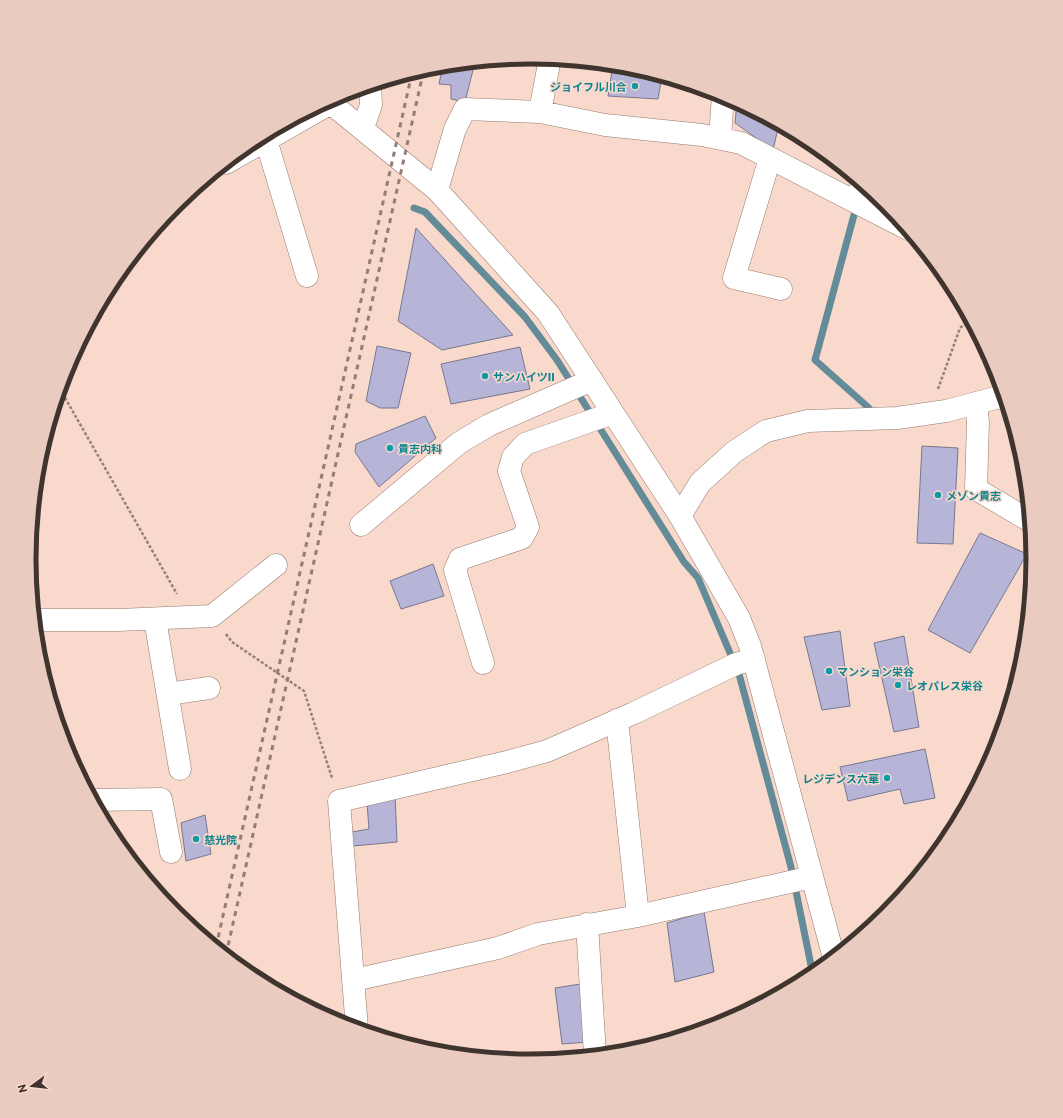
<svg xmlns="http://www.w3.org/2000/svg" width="1063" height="1118" viewBox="0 0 1063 1118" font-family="Commissioner,'Noto Sans JP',sans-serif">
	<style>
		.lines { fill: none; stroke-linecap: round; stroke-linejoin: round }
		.stream { stroke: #638b98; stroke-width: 7 }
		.building { fill: #b6b5d7; stroke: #787790 }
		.minor-casing { stroke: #957a6e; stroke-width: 23 }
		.path { stroke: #968178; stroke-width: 2.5; stroke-dasharray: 3 2; stroke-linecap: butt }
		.minor { stroke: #fff; stroke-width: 22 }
		.rail { stroke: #937e75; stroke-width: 3; stroke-dasharray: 5 5; stroke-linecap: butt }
		.culture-dot { fill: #0f9aa8; stroke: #f8d9cc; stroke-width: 1.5 }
		.labels { text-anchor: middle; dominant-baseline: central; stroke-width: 3; stroke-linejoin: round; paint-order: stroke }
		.culture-label { font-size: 11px; font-weight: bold; fill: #0d838f; stroke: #f8d9cc; text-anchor: start }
		.rim { fill: none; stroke: #40342f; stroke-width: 5 }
	</style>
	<rect width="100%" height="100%" fill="#f8d9cc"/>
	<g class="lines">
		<path class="stream" d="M414 208 425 212 525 317 557 360 684 562 698 578 739 674 791 867 813 975
			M854 215 815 360 869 408"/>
	</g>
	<path class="building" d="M467 63 466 65 474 66 465 102 451 99V85L439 84 443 65Z
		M613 65 630 66 662 76 658 99 608 96Z
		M737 102 779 124 773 150 735 123Z
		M416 228 513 335 442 350 398 321Z
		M377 346 411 353 398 408H380L366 401Z
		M520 347 530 389 451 404 441 364Z
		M425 416 436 438 379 487 355 452 356 444Z
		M922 446 958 448 953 544 917 543Z
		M980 533 1027 554 970 653 928 630Z
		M433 564 444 596 401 609 390 581Z
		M840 631 850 706 822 710 804 637Z
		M904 636 919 727 894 732 874 643Z
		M1005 722 996 752 992 759 986 756Z
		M925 749 935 798 904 804 900 789 848 801 840 767Z
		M395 793 397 842 353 846 352 832 369 829 367 803Z
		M967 795 971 797 952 833 947 830Z
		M205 815 211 854 186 861 181 823Z
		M704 912 714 972 675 982 667 923Z
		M587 983 589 1042 562 1044 555 988Z"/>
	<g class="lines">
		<defs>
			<path id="minor" d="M328 101 437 190 548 313 680 516 739 618 750 646 834 958
				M540 112 550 58
				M363 128 371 105 370 85
				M720 138 723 95
				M266 140 307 276
				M770 158 734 278 781 289
				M226 163 331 103
				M437 190 455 129 465 109 540 112 605 125 702 135 741 143 908 229
				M856 202 862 184
				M976 403 978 422 976 489 1030 521
				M680 516 700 483 734 452 766 431 808 421 897 418 946 411 999 397 1006 400
				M361 525 459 443 489 425 592 380
				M155 619 180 769
				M35 620H118L212 616 276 565
				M483 663 455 570 460 559 522 538 528 527 509 471 513 457 525 444 613 413
				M168 694 209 688
				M617 720 638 916
				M93 800 161 799 171 852
				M587 924 595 1055
				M354 980 498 948 538 934 638 916 812 877
				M357 1029 339 801 507 762 547 751 634 713 736 664 754 659"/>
		</defs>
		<use href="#minor" class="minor-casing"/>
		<path class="path" d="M60 389 177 594
			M938 389 960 328 971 319
			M226 634 232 642 304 691 332 778"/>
		<use href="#minor" class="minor"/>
		<path class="rail" d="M216 947 412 73
			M226 955 424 69"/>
	</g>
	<g class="culture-dot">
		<circle cx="635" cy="86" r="4"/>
		<circle cx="485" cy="376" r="4"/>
		<circle cx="390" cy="448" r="4"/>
		<circle cx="938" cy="495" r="4"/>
		<circle cx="829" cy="671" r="4"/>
		<circle cx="898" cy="685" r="4"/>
		<circle cx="887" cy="778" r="4"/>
		<circle cx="196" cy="839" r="4"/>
	</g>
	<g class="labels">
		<g class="culture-label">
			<text x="627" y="86" text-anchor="end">ジョイフル川合</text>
			<text x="493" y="376">サンハイツII</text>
			<text x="398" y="448">貴志内科</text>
			<text x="946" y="495">メゾン貴志</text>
			<text x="837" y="671">マンション栄谷</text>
			<text x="906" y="685">レオパレス栄谷</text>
			<text x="879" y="778" text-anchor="end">レジデンス六華</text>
			<text x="204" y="839">慈光院</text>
		</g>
	</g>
	<path d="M0 0H1063V1118H0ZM36 559a495 495 0 1 1 990 0a495 495 0 1 1-990 0Z" fill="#e9ccbf" fill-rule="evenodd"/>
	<path class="rim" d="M36 559a495 495 0 1 1 990 0a495 495 0 1 1-990 0Z"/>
	<g transform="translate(32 1086) rotate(255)" stroke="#f8d9cc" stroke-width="3" paint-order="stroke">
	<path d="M0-3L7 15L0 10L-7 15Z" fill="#40342f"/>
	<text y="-6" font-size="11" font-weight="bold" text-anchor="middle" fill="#40342f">N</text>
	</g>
</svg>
